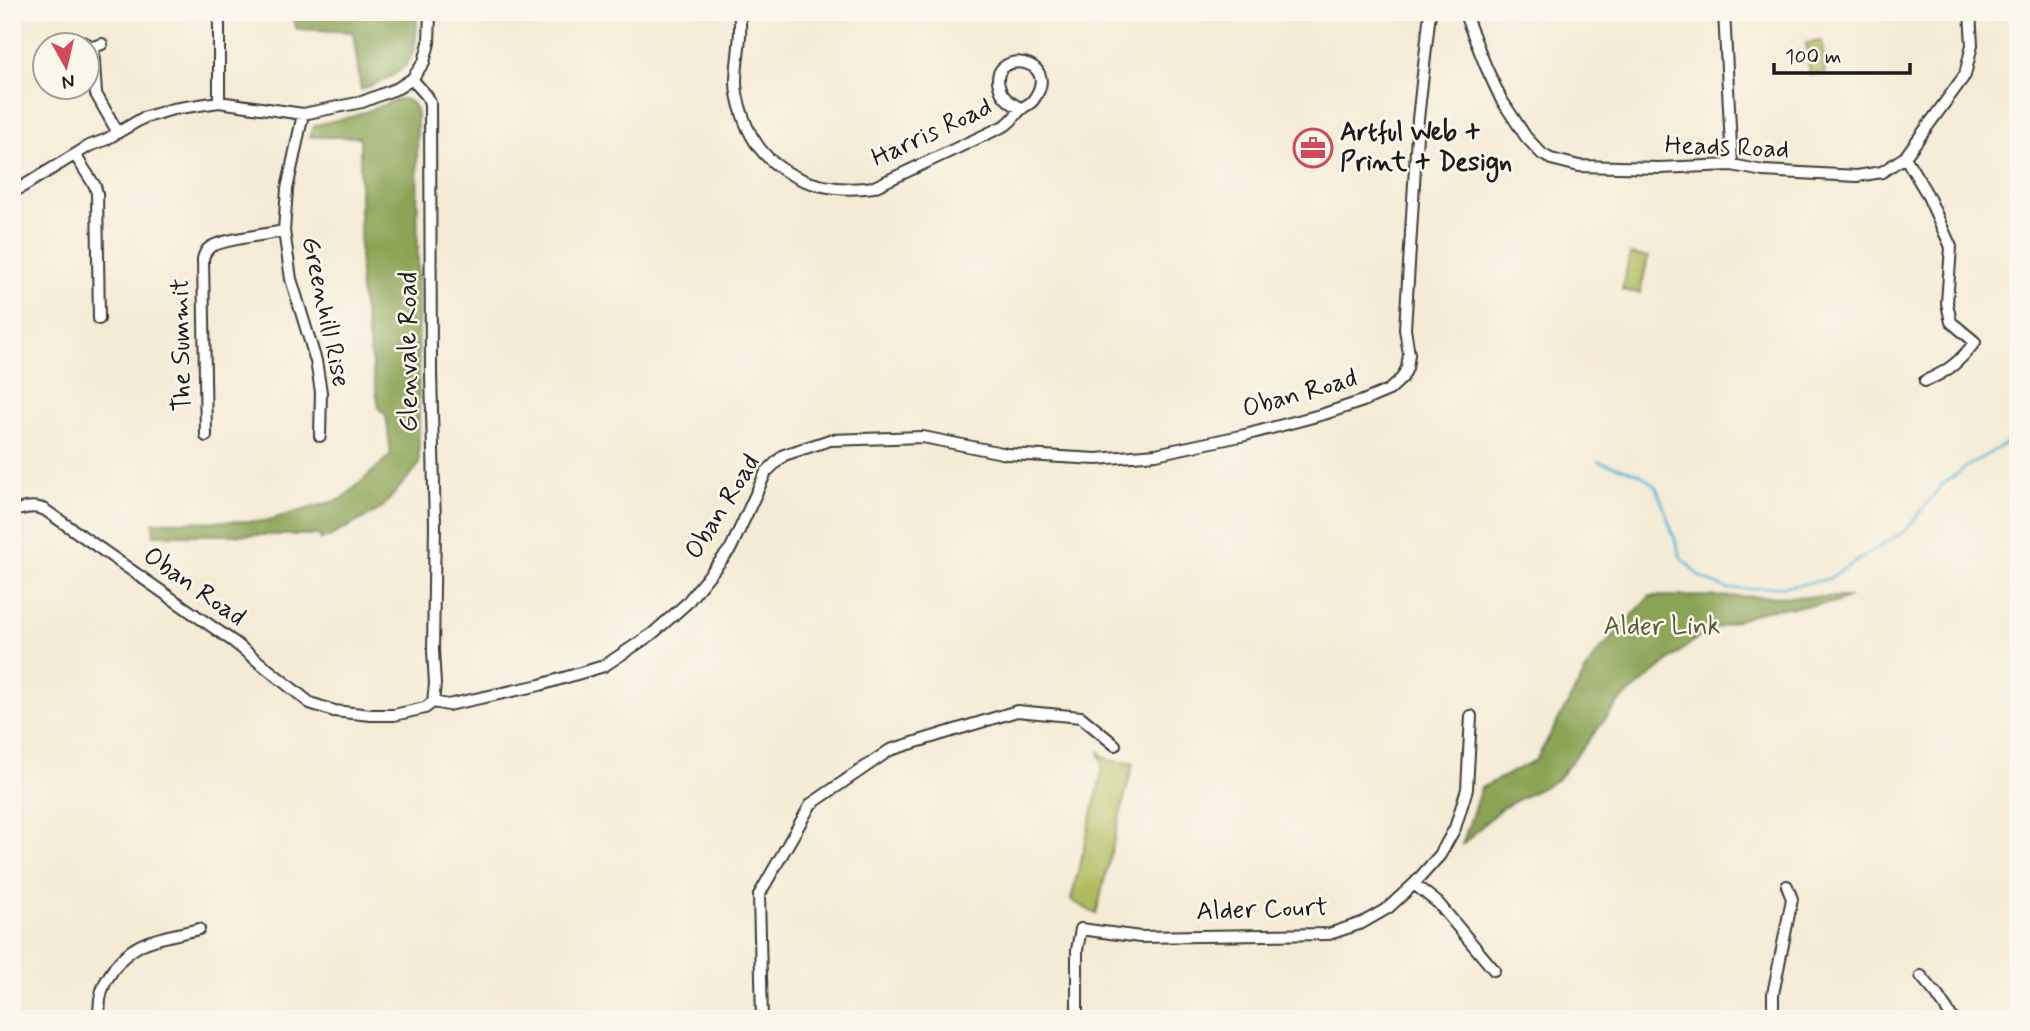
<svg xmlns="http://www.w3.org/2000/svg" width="2030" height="1031" viewBox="0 0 2030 1031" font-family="Mynerve,sans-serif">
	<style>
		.green { fill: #afbb5d; stroke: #666c3c; stroke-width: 2 }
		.forest { fill: #8ba354; stroke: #546038; stroke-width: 2 }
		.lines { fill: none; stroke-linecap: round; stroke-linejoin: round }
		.stream { stroke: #5bb8d9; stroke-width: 2.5 }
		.minor-casing { stroke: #3c3b38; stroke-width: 14 }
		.minor { stroke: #fff; stroke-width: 10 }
		.labels { text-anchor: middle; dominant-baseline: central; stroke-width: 5; stroke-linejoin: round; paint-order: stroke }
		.street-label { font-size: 26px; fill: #1c1c1c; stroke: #fbf7ec }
		.poi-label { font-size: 26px; font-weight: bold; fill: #1c1c1c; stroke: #fbf7ec; text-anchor: start }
		.park-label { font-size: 26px; fill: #575c36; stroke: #fbf7ec }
	</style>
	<rect width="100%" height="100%" fill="#fbf7ec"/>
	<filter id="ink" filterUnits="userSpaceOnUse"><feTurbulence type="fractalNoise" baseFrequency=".0143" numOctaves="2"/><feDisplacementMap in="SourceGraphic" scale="14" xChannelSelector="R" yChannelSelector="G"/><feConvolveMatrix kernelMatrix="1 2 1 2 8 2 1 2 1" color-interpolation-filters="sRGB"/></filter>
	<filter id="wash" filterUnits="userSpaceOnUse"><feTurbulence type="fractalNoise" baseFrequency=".00686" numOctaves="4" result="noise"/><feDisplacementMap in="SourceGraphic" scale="28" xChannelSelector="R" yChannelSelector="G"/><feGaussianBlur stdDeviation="1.57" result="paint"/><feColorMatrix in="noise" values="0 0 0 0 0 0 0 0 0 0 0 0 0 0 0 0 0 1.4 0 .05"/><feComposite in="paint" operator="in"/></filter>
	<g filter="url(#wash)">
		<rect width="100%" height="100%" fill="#f4ebd5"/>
		<path class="green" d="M1822 41 1825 73 1810 75 1806 43Z
			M1630 254 1648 257 1640 293 1622 290Z
			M1099 751C1107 763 1119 762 1133 763L1096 914 1071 900 1101 777 1102 764Z"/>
		<path class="forest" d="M289 12H417C417 66 409 70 361 90L353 32 297 29Z
			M399 99C410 99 416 105 417 116L419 465 381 509 327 538 320 540V535H154L153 522 265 521 342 499 391 455 386 415 379 409 360 286V137H310L313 128 316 125 354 116Z
			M1650 596 1850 597 1835 603 1766 610 1703 633 1619 702 1557 780 1500 809 1462 845 1481 788 1536 760 1593 658Z"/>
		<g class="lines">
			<path class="stream" d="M1598 461 1640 474 1657 488 1681 557 1700 577 1728 589 1763 588 1798 585 1828 579 1905 531 1941 486 1966 467 2010 441H2018"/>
		</g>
	</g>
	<g filter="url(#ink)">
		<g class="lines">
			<defs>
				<path id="minor" d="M739 12C743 36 736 58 736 82 736 92 739 104 742 113 760 173 816 195 874 187L1006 125C1014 119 1015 115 1021 109 1026 105 1030 105 1034 99 1063 57 989 49 999 86 1002 98 1012 104 1022 109
					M1464 12 1486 67 1501 99 1526 137 1542 154 1551 159 1579 166 1659 168 1732 165 1763 171 1857 176 1882 172 1905 157 1965 75 1972 45 1970 12
					M1724 12 1732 165
					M219 23V102
					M83 42 93 47 102 44
					M93 47 96 94 117 131
					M412 79 427 96 430 103 431 374 435 525 433 650 435 684 433 702
					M303 114 287 189 284 231 291 279 316 361 321 392 320 436
					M75 155 95 186 97 193 99 319
					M1905 157 1927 194 1951 247 1947 303 1951 322 1975 342C1959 362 1949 371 1925 381
					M12 193 89 146 105 140 143 118 173 109 219 102 303 114 362 102 398 88 412 79 424 62 429 43 430 12
					M206 436 203 259C204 255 205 252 208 249 216 240 269 234 284 231
					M12 511C24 508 34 505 45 510L234 642 310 703 334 711 371 715H394L425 708 433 702
					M433 702 448 705 540 685 604 666 652 634 686 604 731 548 766 472 784 455 830 440 923 437 1007 454 1097 459 1156 454 1245 435 1324 414 1363 401 1389 390 1402 378 1407 368 1409 354 1405 329 1418 119 1430 12
					M1414 884 1438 903 1494 970
					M1921 976 1937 995 1953 1019
					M100 1019C98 1004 101 988 109 976 131 938 160 939 199 929
					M762 1019 759 895 811 804 890 750 1017 711 1081 717 1115 745
					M1077 1019V950L1081 929 1140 937 1329 934 1362 923 1388 908 1414 884 1440 855 1455 828 1467 789 1471 716
					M1773 1019V994L1792 899 1787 886"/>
			</defs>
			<use href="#minor" class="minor-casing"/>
			<use href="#minor" class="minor"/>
		</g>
	</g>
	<defs>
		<symbol id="office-ring" viewBox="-11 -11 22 22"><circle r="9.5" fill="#fbf7ec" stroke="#d1495b" stroke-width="1.5"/><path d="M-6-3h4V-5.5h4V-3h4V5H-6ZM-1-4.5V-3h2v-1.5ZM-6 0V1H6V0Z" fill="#d1495b"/></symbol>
	</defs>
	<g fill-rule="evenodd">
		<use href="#office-ring" x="1291" y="126" width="44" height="44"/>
	</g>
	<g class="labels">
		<g class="street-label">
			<text transform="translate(932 133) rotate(-25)">Harris Road</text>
			<text transform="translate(1727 148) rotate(2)">Heads Road</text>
			<text transform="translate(325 312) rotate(78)">Greenhill Rise</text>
			<text transform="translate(182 345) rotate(-91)">The Summit</text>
			<text transform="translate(409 352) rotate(-90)">Glenvale Road</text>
			<text transform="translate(1300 394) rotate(-16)">Oban Road</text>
			<text transform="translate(723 507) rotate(-58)">Oban Road</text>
			<text transform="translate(194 587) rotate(35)">Oban Road</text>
			<text transform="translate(1262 910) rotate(-2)">Alder Court</text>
		</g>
		<g class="poi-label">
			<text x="1340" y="133">Artful Web +<tspan x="1340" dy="30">Print + Design</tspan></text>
		</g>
		<g class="park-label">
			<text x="1662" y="627">Alder Link</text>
		</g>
	</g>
	<rect width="2030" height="1031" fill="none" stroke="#fbf7ec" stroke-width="42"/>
	<g transform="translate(66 66) rotate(172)"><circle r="33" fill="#fbf7ec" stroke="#a29f99" stroke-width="2"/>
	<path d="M0-5L12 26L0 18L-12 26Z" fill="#d1495b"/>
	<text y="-10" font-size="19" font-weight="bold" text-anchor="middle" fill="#1c1c1c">N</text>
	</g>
	<path d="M1774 63v10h136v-10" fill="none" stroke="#1c1c1c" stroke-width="3.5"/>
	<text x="1785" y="63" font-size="21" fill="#1c1c1c" stroke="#fbf7ec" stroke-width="5" paint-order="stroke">100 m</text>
</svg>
